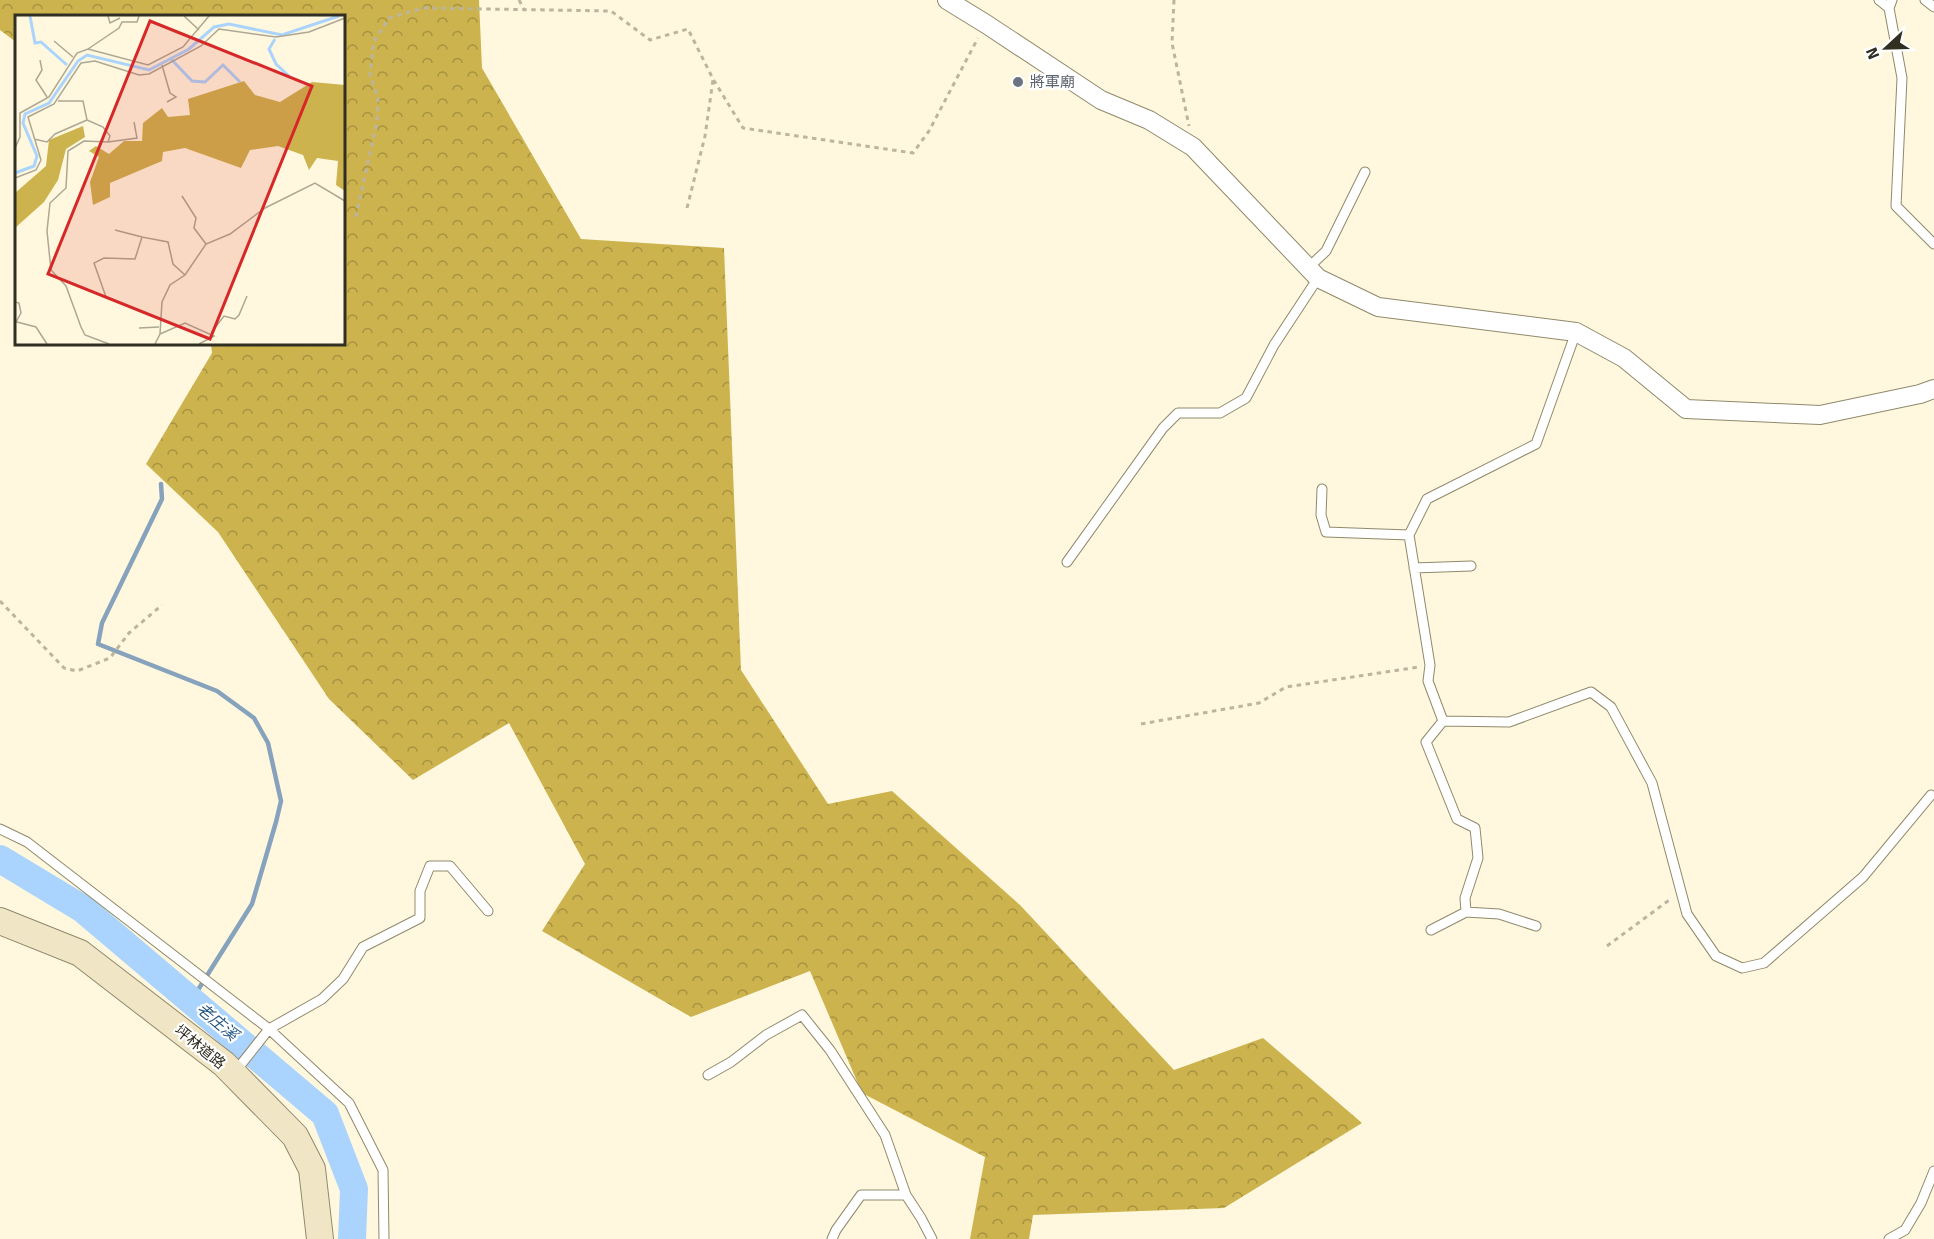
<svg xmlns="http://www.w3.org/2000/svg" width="1934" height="1239" viewBox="0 0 1934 1239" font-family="Signika,'Noto Sans TC',sans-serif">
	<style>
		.forest { fill: url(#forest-crowns) }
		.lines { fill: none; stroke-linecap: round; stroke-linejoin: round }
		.stream { stroke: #86a2bc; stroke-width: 4.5 }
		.river { stroke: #aad4fe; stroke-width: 28 }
		.lane-casing { stroke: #90896c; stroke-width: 11 }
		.street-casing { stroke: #90896c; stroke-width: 20 }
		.secondary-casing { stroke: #90896c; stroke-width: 28 }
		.path { stroke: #bbb5a0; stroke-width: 3; stroke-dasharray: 4.5 4.5; stroke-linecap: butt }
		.lane { stroke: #fff; stroke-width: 9 }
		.street { stroke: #fff; stroke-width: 18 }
		.secondary { stroke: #f0e5c5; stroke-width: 26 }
		.worship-dot { fill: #6b7280; stroke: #fff; stroke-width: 2 }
		.labels { text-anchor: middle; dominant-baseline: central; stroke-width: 4.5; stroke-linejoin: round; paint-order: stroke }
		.worship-label { font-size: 15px; fill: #5b616d; stroke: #fff; text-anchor: start }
		.street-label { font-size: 15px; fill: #312e22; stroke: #fff }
		.water-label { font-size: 16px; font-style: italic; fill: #225481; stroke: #fff }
		.inset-river { fill: none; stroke: #aad4fe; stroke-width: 3 }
		.inset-road { fill: none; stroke: #ada793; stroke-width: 1.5 }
		.view { fill: #d62828; fill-opacity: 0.15; stroke: #d62828; stroke-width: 3 }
		.inset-edge { fill: none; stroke: #312e22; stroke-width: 3 }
	</style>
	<defs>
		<pattern id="forest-crowns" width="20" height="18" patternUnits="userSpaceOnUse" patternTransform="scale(1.5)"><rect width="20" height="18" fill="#ccb34e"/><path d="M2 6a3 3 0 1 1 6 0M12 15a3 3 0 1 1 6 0" fill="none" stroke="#a69240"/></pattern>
	</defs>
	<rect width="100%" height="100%" fill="#fff8de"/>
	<path class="forest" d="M0 0H479L482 68 581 239 724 248 741 670 828 804 892 791 1020 905 1174 1070 1263 1038 1362 1123 1224 1208 1033 1215 1029 1239H970L985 1157 862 1093 810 971 691 1017 542 931 585 864 509 723 413 780 329 699 218 532 146 464 212 353 211 344H344V16H16V42L0 30Z"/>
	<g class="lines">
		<path class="stream" d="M161 484 162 499 102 623 98 644 217 691 254 718 268 743 281 801 276 822 252 904 191 1001"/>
		<path class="river" d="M0 859 83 909 325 1114 354 1189 352 1239"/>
		<defs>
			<path id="lane" d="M1879 0 1889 8
				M1892 0 1889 8 1902 78 1896 206 1934 244
				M1925 0 1934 7
				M1309 267 1326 251 1365 172
				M1576 332 1536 444 1427 499 1409 535 1430 665 1428 681 1443 721 1509 722 1591 692 1611 707 1652 783 1687 914 1716 956 1742 968 1764 963 1863 877 1931 795
				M1322 489 1321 515 1326 532 1409 535
				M1067 562 1163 428 1178 413H1220L1246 398 1274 345 1318 278
				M1414 568 1471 566
				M1443 721 1426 742 1457 819 1475 828 1478 858 1465 898 1466 912
				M0 829 27 842 269 1029 349 1103 383 1170 384 1239
				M1431 930 1466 912 1499 914 1536 926
				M235 1072 269 1029 322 999 343 979 363 947 420 918V891L430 866H450L488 911
				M708 1075 731 1062 766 1035 802 1015 830 1050 885 1135 906 1195
				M832 1239 836 1230 861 1195H906L921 1218 932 1239
				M1889 1239 1905 1230 1921 1203 1934 1171"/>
			<path id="street" d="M947 0 986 24 1101 100 1149 120 1193 147 1318 278 1378 307 1576 332 1624 358 1686 409 1820 415 1920 394 1934 389"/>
			<path id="secondary" d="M0 921 80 953 224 1064 295 1136 312 1169 320 1239"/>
		</defs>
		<use href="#lane" class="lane-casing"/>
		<use href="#street" class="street-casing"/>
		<use href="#secondary" class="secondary-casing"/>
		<path class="path" d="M519 0 525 11
			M1174 0 1172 43 1189 126
			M687 208 705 136 713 80
			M356 217 377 121 378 98 370 75 374 41 389 18 423 8 611 11 650 40 688 29 713 79 743 128 913 153 929 131 978 38
			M0 601 64 668 77 671 110 658 129 633 162 605
			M1141 724 1259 703 1286 687 1419 667
			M1607 946 1672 898"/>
		<use href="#lane" class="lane"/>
		<use href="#street" class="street"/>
		<use href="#secondary" class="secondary"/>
	</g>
	<circle class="worship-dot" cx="1018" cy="82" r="6"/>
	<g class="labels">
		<g class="worship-label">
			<text x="1030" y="82">將軍廟</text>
		</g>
		<g class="street-label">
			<text transform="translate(200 1047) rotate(39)">坪林道路</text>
		</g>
		<g class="water-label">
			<text transform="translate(217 1022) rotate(40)">老庄溪</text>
		</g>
	</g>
	<g transform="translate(15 15)">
		<rect width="330" height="330" fill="#fff8de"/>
		<path d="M229 66 240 80 265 87 297 67 330 70V176L321 170 323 146 302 143 294 155 288 140 263 131 235 135 226 153 170 133 148 137 147 146 95 168V182L78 190 75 167 84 142 74 136 81 131 94 139 109 126H127L128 108 147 93 153 102 175 100 173 84ZM68 111 70 122 51 134 43 165 29 187 0 213V178L31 151 34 125Z" fill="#ccb34e"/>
		<path class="inset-river" d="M15 1 20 28 26 27 52 50M260 24 254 34 261 49 276 63M156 44 177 66 190 67 208 50 225 67M0 158 19 151 22 141 8 108 10 99 34 88 63 46 72 40 134 55 174 34 199 12 214 9 267 20 324 1"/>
		<path class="inset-road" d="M93 1 95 8 105 3M169 1 184 15M39 26 58 42M73 34 104 13 107 7H122L124 1M25 45 27 55 21 65 32 82M147 50 155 78 161 82 152 87M43 86H68L72 105 88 112 95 121 93 127 69 126 53 136 51 173 35 188 32 216 36 255 51 271 66 312 70 320 94 329M19 124 32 127 40 119 72 105M93 127 122 123 119 107M0 133 5 122V98L34 82 62 38 73 34 133 50 168 32 194 1M0 163 21 155 26 145 13 102 39 89 66 48 80 46 124 60 134 59 186 31 204 14 261 22 294 17 330 3M167 181 181 203 179 213 191 229M100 215 127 222M91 282 79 248 89 243 120 244 127 222 153 227 158 249 170 260M0 287 4 288 6 298 0 309M2 307 21 312 32 329M124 313 144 312M196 318 209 301 220 304 224 300 232 281M145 319 170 308 199 321 184 329M140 329 145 319 147 287 155 270 170 260 191 229 215 219 250 193 300 168 330 186"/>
		<path class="view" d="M135 6 297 71 195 324 33 259Z"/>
		<rect width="330" height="330" class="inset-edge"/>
	</g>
	<g transform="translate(1886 48) rotate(248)" stroke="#ffffff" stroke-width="4.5" paint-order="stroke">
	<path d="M0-4.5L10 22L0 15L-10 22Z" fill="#312e22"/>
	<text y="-9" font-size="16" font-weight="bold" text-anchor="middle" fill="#312e22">N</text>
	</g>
</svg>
